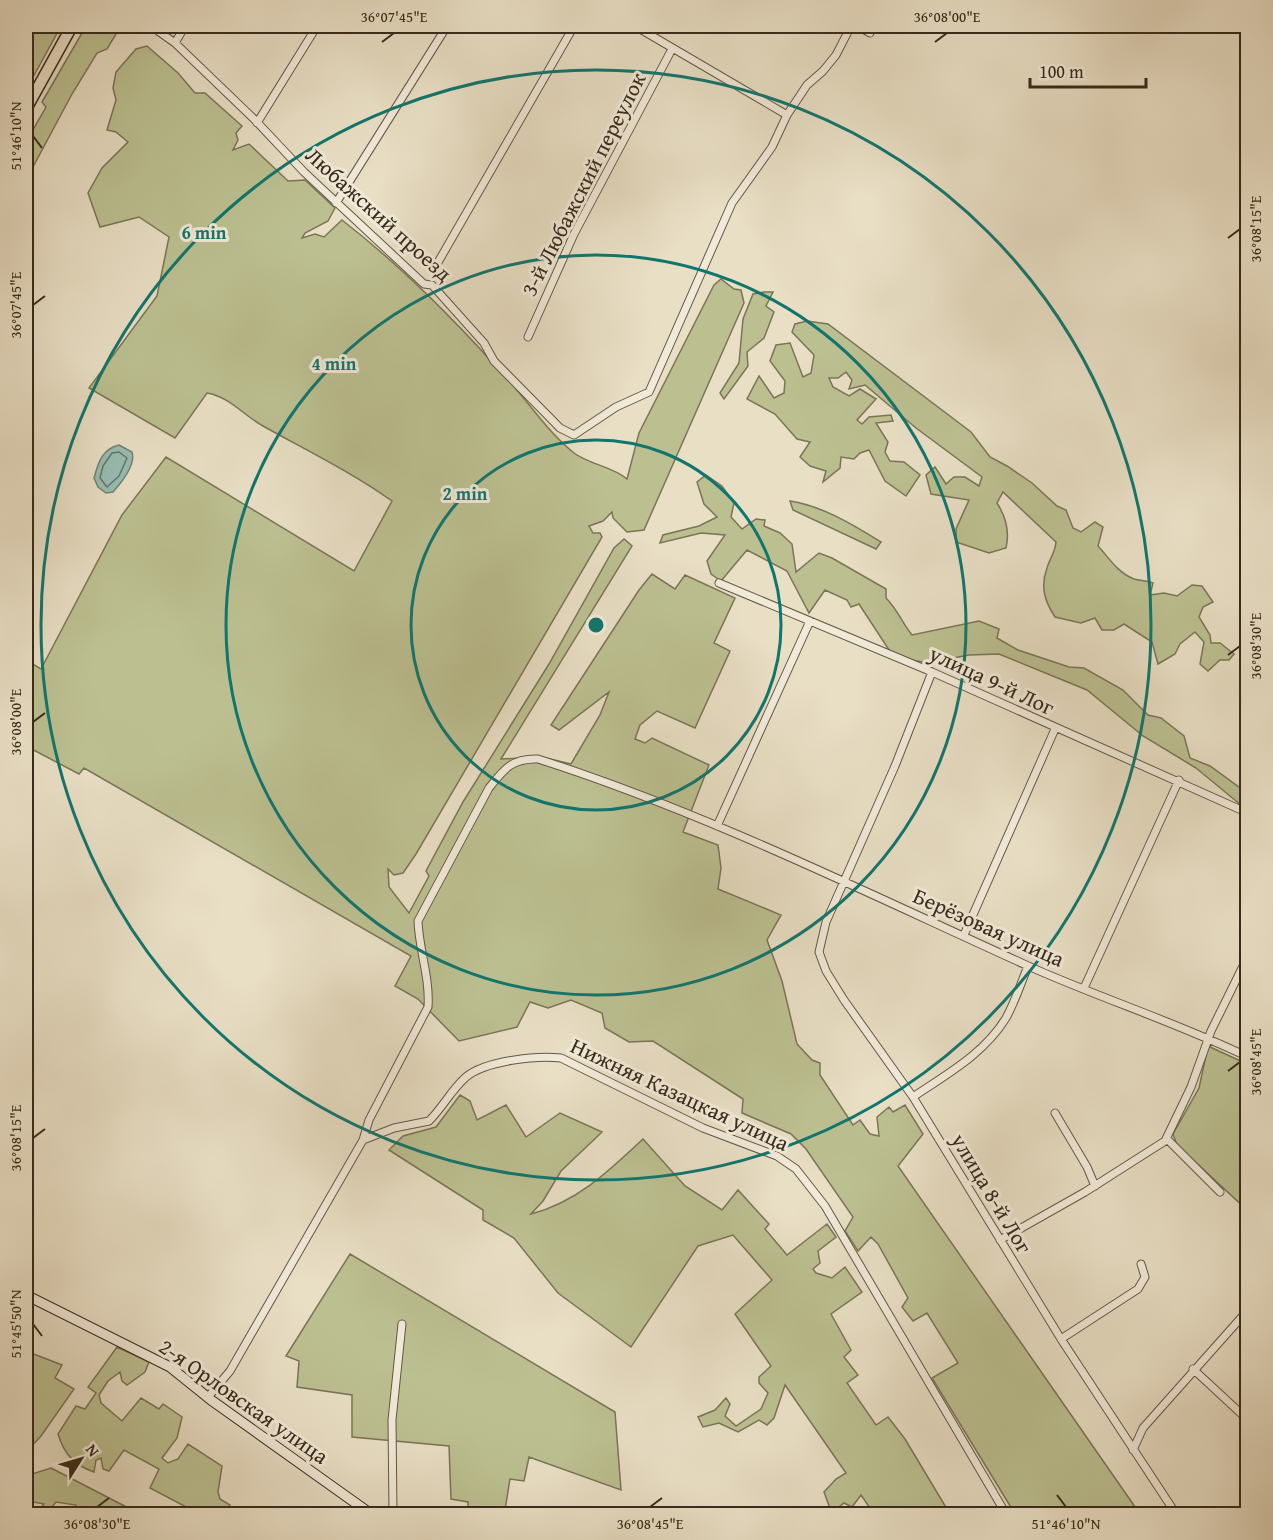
<svg xmlns="http://www.w3.org/2000/svg" width="1273" height="1540" viewBox="0 0 1273 1540" font-family="'Gentium Book Plus',serif">
	<style>
		.green { fill: #bcc091; stroke: #7a7556; stroke-width: 1.5 }
		.water { fill: #97bdb2; stroke: #718276; stroke-width: 1.5 }
		.lines { fill: none; stroke-linecap: round; stroke-linejoin: round }
		.shore { stroke: #687466; stroke-width: 1.5 }
		.street-casing { stroke: #645746; stroke-width: 9 }
		.secondary-casing { stroke: #382a1b; stroke-width: 11 }
		.primary-casing { stroke: #382a1b; stroke-width: 13 }
		.street { stroke: #f1ead9; stroke-width: 7 }
		.secondary { stroke: #f1ead9; stroke-width: 9 }
		.primary { stroke: #e9dfc5; stroke-width: 10 }
		.ticks { fill: none; stroke: #382a1b; stroke-width: 2 }
		.ring { fill: none; stroke: #0f766e; stroke-width: 3 }
		.labels { text-anchor: middle; dominant-baseline: central; stroke-width: 6; stroke-linejoin: round; paint-order: stroke }
		.street-label { font-size: 22px; fill: #382a1b; stroke: #f1ead9 }
		.centre { fill: #0f766e; stroke: #f1ead9; stroke-width: 3 }
		.ring-label { font-size: 18px; text-anchor: middle; font-weight: bold; fill: #0f766e; stroke: #f1ead9; stroke-width: 6; stroke-linejoin: round; paint-order: stroke }
		.neatline { fill: none; stroke: #382a1b; stroke-width: 2 }
		.ticks-label { font-size: 15px; text-anchor: middle; fill: #382a1b }
	</style>
	<rect width="100%" height="100%" fill="#e9dfc5"/>
	<filter id="stains"><feTurbulence type="fractalNoise" baseFrequency=".00333" numOctaves="4"/><feColorMatrix values="0 0 0 0 .2 0 0 0 0 .09 0 0 0 0 .02 0 0 0 .5 -.17"/></filter>
	<radialGradient id="worn" r=".72"><stop offset=".6" stop-color="#630" stop-opacity="0"/><stop offset="1" stop-color="#630" stop-opacity=".3"/></radialGradient>
	<path class="green" d="M26 26H61L26 90Z
		M86 26H121L107 49 97 53 72 94 26 180V142L46 107 42 102Z
		M147 46 178 73 195 93H205L242 126 236 133 238 140 233 150 249 144 288 181 305 180 335 208 328 221 305 233 302 238 315 234 324 237 342 220C405 269 463 328 516 389 535 411 551 435 574 453 590 465 612 466 627 479L639 433 714 285 721 279 734 289 741 290 744 303 644 530 627 532 613 518 612 512 603 521 589 526 593 533H600L602 537 416 854 403 873 394 875 388 869 389 887 409 913 429 876 426 871 463 802 549 664 614 548 624 539 632 546 501 759 542 757 571 764 600 715 609 692 559 730 551 725 639 590 652 574 675 589 685 575 735 598 714 643 730 651 695 728 657 711 640 725 635 739 645 743 652 738 709 765 683 832 718 845 721 868 718 889 781 915 767 940 782 981 797 1044 812 1060 820 1063V1075L853 1125 860 1120 870 1134 879 1136 877 1117 889 1107 893 1112 905 1105 923 1134 898 1166 1140 1514H1015L932 1378 958 1363 927 1313 913 1321 902 1307 908 1298 878 1244 871 1237 858 1251 845 1231 853 1217 806 1149 791 1134 742 1113 743 1099 653 1041 629 1042 605 1028 602 1013 571 1000 548 1008 530 1002 517 1027 459 1041 418 999 395 986 411 956 84 768 79 774 26 746V660L41 669 122 515 166 457 354 571 392 501C351 472 306 450 263 426 243 415 230 397 207 393L175 438 89 388 157 296 169 237 139 217 100 227 88 193 102 168 128 142 116 132 107 130 116 100 113 88 116 72 136 49Z
		M764 292H773L766 306 774 312 764 338 747 352 748 366 724 399 720 393 739 363 743 319 753 294Z
		M807 321 828 324 971 432 990 457 1007 466 1032 483 1057 506 1066 510 1073 528 1081 532 1095 522 1103 527 1098 546C1109 558 1118 573 1134 579 1140 581 1146 580 1153 583L1150 595 1164 593 1177 596 1192 585 1202 586 1213 602 1203 607 1199 617 1210 635 1211 643H1220L1234 654 1229 660H1220L1208 671 1200 664 1204 642 1195 632 1180 644 1175 654 1158 664 1152 642 1124 624 1114 630H1102L1095 618 1081 623 1055 617C1045 602 1040 587 1047 568 1050 558 1055 553 1056 542L1003 492 997 503C1006 517 1010 531 1006 548L989 553 956 542V529L969 500 931 494 926 475 935 467 946 484 954 477H965L979 486 982 477 916 428 865 385 849 389 852 380 846 372 838 378H829L833 387 849 396 860 389 876 399 857 420 862 424 869 417 891 415 893 421 876 423 888 442 885 452 890 461 904 462 920 475 906 496 885 481 869 450 860 453 854 459 841 457 840 468 823 482 826 471 810 466 800 457 810 442 797 439 775 414 747 399 759 376 774 398 784 393 785 381 770 361 776 345 790 343 803 377 811 373 814 355 792 332 795 324Z
		M706 475 722 486 734 503 731 517 742 529 756 519 765 520 764 526 780 533 792 544 796 572 819 553 832 558 886 589V598C898 610 902 623 912 635L979 621 999 629 997 638 1018 650 1069 667 1084 668 1123 690 1148 715 1161 718 1184 736 1190 758 1210 766 1247 793V810L1196 768 1143 736 1087 690 999 654 969 655 927 663 893 656 859 604 851 607 847 600 825 590 809 613 787 571 747 550 721 581 711 574 707 561 725 535 701 533 660 543 663 535 699 526 717 517 704 504 697 482Z
		M790 501C823 506 853 525 881 542L876 549 793 510Z
		M1208 1046 1247 1064V1210L1177 1145 1173 1134 1199 1088Z
		M460 1095 470 1101 477 1120 506 1105 526 1137 560 1113 602 1132 561 1171 543 1201 531 1214C577 1202 609 1171 643 1139L685 1186 722 1210 738 1190 769 1224 765 1229 787 1255 827 1224 836 1237 818 1251 820 1263 813 1269 816 1273 832 1278 845 1267 862 1292 831 1314 851 1350 844 1357 858 1375 847 1383 876 1425 888 1417 905 1439 950 1514H865L872 1511 861 1495 852 1507 844 1503 839 1507 844 1514H832L824 1492 836 1479 846 1473 785 1385 774 1418 767 1425 759 1420 738 1432 719 1423 703 1427 698 1417 715 1410 726 1398 730 1404 725 1416 736 1426 761 1409 768 1393 759 1383V1377L771 1366 735 1314 772 1280 733 1235 698 1246 631 1347 558 1293 514 1238 483 1220V1210L389 1150 403 1136 436 1127Z
		M350 1254 615 1412 621 1490 529 1457 524 1481 510 1479 505 1510 512 1514H468V1502L451 1499 449 1446 352 1437V1395L297 1387 299 1361 286 1356Z
		M117 1347 149 1362 145 1372 127 1385 122 1381 120 1372 108 1381 99 1395 101 1403 122 1421 141 1398 159 1409 163 1404 182 1417 177 1438 162 1458 168 1463 178 1459 188 1444 222 1466 218 1492 220 1499 230 1505 225 1514H187L190 1509 150 1488 159 1469 124 1450 109 1471 103 1469 101 1458 96 1460 94 1472C74 1465 64 1454 58 1434L76 1406 85 1409 96 1393 88 1387Z
		M26 1351 62 1365 55 1378 74 1389 41 1436 26 1452Z
		M51 1468 140 1514H90L82 1512 74 1514 76 1505 56 1502 46 1514 39 1510 44 1504 34 1502 26 1511V1476Z"/>
	<path class="water" d="M119 445 132 452C136 465 122 482 113 492L106 493 98 487 94 478C98 463 102 449 119 445Z"/>
	<g class="lines">
		<path class="shore" d="M119 452 127 458 119 476 107 487 100 478 103 466 112 453Z"/>
		<defs>
			<path id="street" d="M151 26 175 43 254 119 304 172 424 284 432 285 484 343 494 361 560 428 574 435 616 407 649 392 732 203 772 147 787 115 807 85 823 71 836 55 851 26
				M635 26 787 115
				M858 26 870 33
				M175 43 185 26
				M257 123 317 26
				M336 203 447 26
				M433 271 574 26
				M528 337 574 234 672 49
				M719 583 932 672 1248 813
				M932 672 895 766 826 922 819 952 826 971 844 1000 913 1097 1061 1339 1176 1514
				M717 826 810 621
				M964 935 1055 729
				M1084 988 1179 780
				M913 1097C947 1074 984 1054 1006 1018 1015 1002 1021 983 1028 966
				M1055 1113 1087 1167 1095 1186
				M1167 1139 1220 1192
				M363 1140 369 1120 428 1007C430 977 419 950 418 921L489 788C504 769 512 758 538 759 704 812 867 893 1026 965 1099 998 1176 1022 1248 1057
				M1000 1240 1085 1192 1165 1141 1191 1087 1211 1031 1248 956
				M1061 1339 1138 1289 1145 1277 1141 1264
				M1193 1369 1248 1420
				M208 1397 230 1371 363 1140 394 1128 429 1121C443 1107 452 1089 466 1077 485 1061 537 1055 561 1058L703 1128 777 1156 796 1169 825 1206 1006 1514
				M1133 1450 1143 1428 1248 1310
				M393 1514 392 1420 402 1324"/>
			<path id="secondary" d="M26 1295 170 1367 211 1400 371 1514"/>
			<path id="primary" d="M26 109 72 26"/>
		</defs>
		<use href="#street" class="street-casing"/>
		<use href="#secondary" class="secondary-casing"/>
		<use href="#primary" class="primary-casing"/>
		<use href="#street" class="street"/>
		<use href="#secondary" class="secondary"/>
		<use href="#primary" class="primary"/>
	</g>
	<path class="ticks" d="M382 42 394 33M935 42 947 33M33 136 42 148M1228 238 1240 229M33 305 45 296M1228 655 1240 646M33 722 45 713M1228 1071 1240 1062M33 1138 45 1129M33 1324 42 1336M1057 1495 1066 1507M97 1507 109 1498M650 1507 662 1498"/>
	<g class="ring">
		<circle cx="596" cy="625" r="185"/>
		<circle cx="596" cy="625" r="370"/>
		<circle cx="596" cy="625" r="555"/>
	</g>
	<g class="labels">
		<g class="street-label">
			<text transform="translate(583 184) rotate(-63)">3-й Любажский переулок</text>
			<text transform="translate(379 214) rotate(42)">Любажский проезд</text>
			<text transform="translate(992 680) rotate(25)">улица 9-й Лог</text>
			<text transform="translate(989 927) rotate(24)">Берёзовая улица</text>
			<text transform="translate(680 1094) rotate(25)">Нижняя Казацкая улица</text>
			<text transform="translate(992 1193) rotate(59)">улица 8-й Лог</text>
			<text transform="translate(244 1401) rotate(35)">2-я Орловская улица</text>
		</g>
	</g>
	<circle cx="596" cy="625" r="9" class="centre"/>
	<g class="ring-label">
		<text x="204" y="239">6 min</text>
		<text x="334" y="370">4 min</text>
		<text x="465" y="500">2 min</text>
	</g>
	<rect width="1273" height="1540" fill="none" stroke="#e9dfc5" stroke-width="66"/>
	<g transform="translate(81 1459) rotate(53)" stroke="#f1ead9" stroke-width="4.5" paint-order="stroke">
	<path d="M0-4.5L10 22L0 15L-10 22Z" fill="#382a1b"/>
	<text y="-9" font-size="16" font-weight="bold" text-anchor="middle" fill="#382a1b">N</text>
	</g>
	<path d="M1030 78v9h116v-9" fill="none" stroke="#382a1b" stroke-width="3"/>
	<text x="1039" y="78" font-size="18" fill="#382a1b" stroke="#f1ead9" stroke-width="4.5" paint-order="stroke">100 m</text>
	<rect x="33" y="33" width="1207" height="1474" class="neatline"/>
	<g class="ticks-label">
		<text x="394" y="22">36°07'45"E</text>
		<text x="947" y="22">36°08'00"E</text>
		<text transform="translate(16 136) rotate(-90)" y="5">51°46'10"N</text>
		<text transform="translate(1256 229) rotate(-90)" y="5">36°08'15"E</text>
		<text transform="translate(16 305) rotate(-90)" y="5">36°07'45"E</text>
		<text transform="translate(1256 646) rotate(-90)" y="5">36°08'30"E</text>
		<text transform="translate(16 722) rotate(-90)" y="5">36°08'00"E</text>
		<text transform="translate(1256 1062) rotate(-90)" y="5">36°08'45"E</text>
		<text transform="translate(16 1138) rotate(-90)" y="5">36°08'15"E</text>
		<text transform="translate(16 1324) rotate(-90)" y="5">51°45'50"N</text>
		<text x="97" y="1529">36°08'30"E</text>
		<text x="650" y="1529">36°08'45"E</text>
		<text x="1066" y="1529">51°46'10"N</text>
	</g>
	<rect width="100%" height="100%" filter="url(#stains)"/>
	<rect width="100%" height="100%" fill="url(#worn)"/>
</svg>
